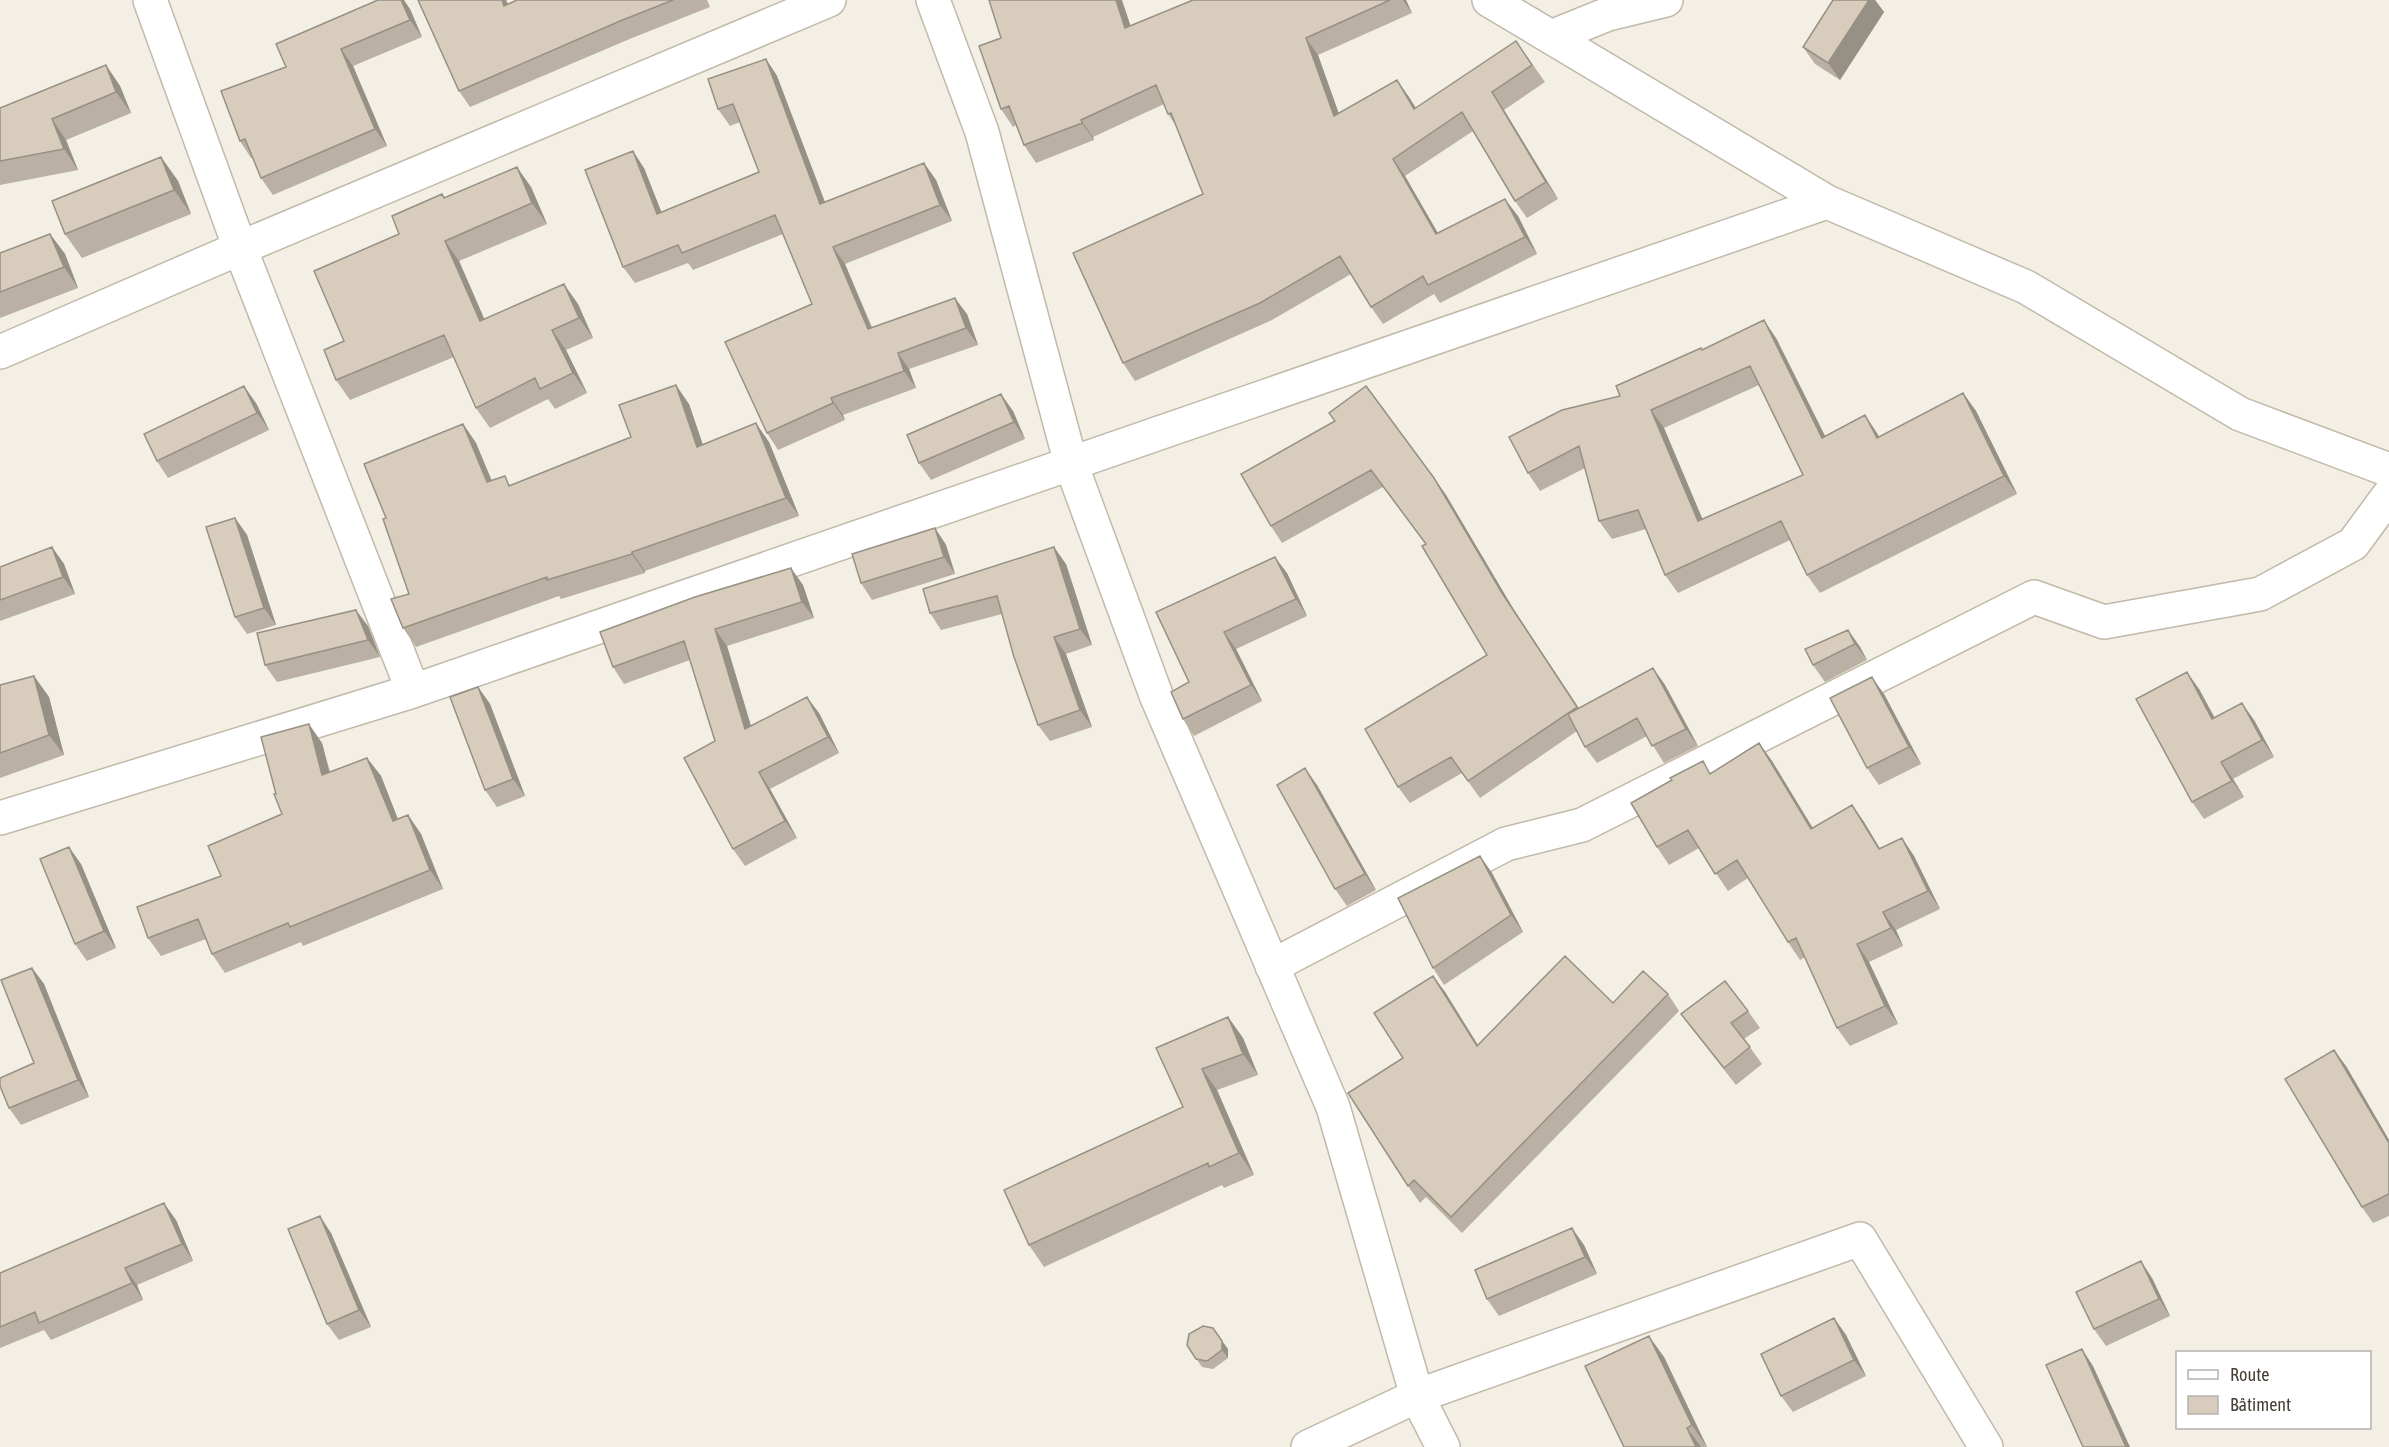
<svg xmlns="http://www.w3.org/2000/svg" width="2389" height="1447" viewBox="0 0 2389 1447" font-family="'Asap Condensed',sans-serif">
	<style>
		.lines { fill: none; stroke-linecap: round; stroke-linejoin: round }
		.minor-casing { stroke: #c2b9aa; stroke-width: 36 }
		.minor { stroke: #fff; stroke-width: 33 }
		.wall { fill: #bab0a3; fill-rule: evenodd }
		.shaded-wall { fill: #979084 }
		.building { fill: #d8cdbd; stroke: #979084; stroke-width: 1.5; fill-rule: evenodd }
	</style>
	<rect width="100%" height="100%" fill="#f3efe5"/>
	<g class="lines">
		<defs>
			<path id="minor" d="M150 0 240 248 413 691
				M933 0 982 132 1071 464 1156 695 1333 1107 1417 1396 1443 1447
				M1489 0 1827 202 2026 287 2240 414 2389 470
				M1551 37 1608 14 1666 0
				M0 352 240 248 829 0
				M0 818 413 691 1827 202
				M1272 966 1506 844 1582 825 2034 597 2104 622 2260 594 2353 544 2389 495
				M1308 1447 1417 1396 1860 1239 1986 1447"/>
		</defs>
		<use href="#minor" class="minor-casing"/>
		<use href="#minor" class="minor"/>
	</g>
	<path class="wall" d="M418 0H506L508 4 517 0H707L710 7 632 38 470 107 459 91Z
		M1193 0H1406L1412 13 1318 55 1339 114 1397 80 1416 108 1516 41 1545 82 1504 110 1558 199 1527 218 1515 201 1473 131 1405 176 1438 233 1518 216 1537 254 1440 303 1434 294 1383 324 1371 307 1351 274 1272 320 1135 381 1123 363 1203 194 1176 126 1168 114 1164 104 1093 137 1094 140 1036 163 1024 145 1016 125 1013 127 1001 109V38L1131 26Z
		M1833 0H1875L1884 12 1840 80 1815 64 1803 47Z
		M410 9 422 37 353 66 387 146 273 195 261 178 253 158H251L240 141 286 67Z
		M766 59 777 76 825 202 924 163 936 180 952 221 845 264 872 327 967 314 978 345 909 369 916 388 843 415 845 420 778 450 767 433 812 304 783 234 693 270 688 263 635 283 623 267 644 168 661 212 759 172 740 122 730 126 718 109Z
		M106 65 120 86 131 113 66 140 78 170 0 185V108Z
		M161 157 178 181 191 214 82 258 65 234Z
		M531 187 547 224 459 261 484 319 578 304 593 338 566 350 587 393 555 409 548 399 490 428 476 408 454 357 350 400 336 380 344 341 399 234 442 194 445 197Z
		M50 234 65 254 78 288 0 318V253Z
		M1776 338 1825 436 1865 415 1879 437 1963 393 1976 411 2017 494 1820 593 1807 575 1790 540 1678 593 1665 575 1646 529 1612 539 1599 521 1585 468 1540 491 1528 473 1620 396 1702 350ZM1759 385 1803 475 1702 520 1664 428Z
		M256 403 269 430 168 478 157 461Z
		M689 404 703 445 769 442 799 516 645 571V573L561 599 559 596 416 647 403 628 409 594 386 518 463 424 476 443 492 481 511 485 631 437Z
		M1013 411 1025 439 931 480 919 463Z
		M1335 422 1434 478 1446 495 1514 610 1579 708 1653 668 1665 685 1698 746 1664 763 1647 736 1597 763 1585 747 1577 731 1480 798 1462 773 1410 803 1398 787 1487 655 1426 544 1383 487 1282 543 1271 526Z
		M235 518 247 535 276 625 247 634 235 617Z
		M935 528 946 545 955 574 872 600 861 583Z
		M52 547 64 564 75 594 0 621V567Z
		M1066 564 1092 645 1066 654 1092 727 1050 741 1038 725 1002 614 941 630 930 613Z
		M1287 573 1307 616 1236 649 1262 701 1194 736 1183 719 1189 682 1156 612Z
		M803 585 814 618 727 646 751 726 819 713 839 753 770 789 797 838 745 866 733 849 715 741 690 660 624 684 613 667Z
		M368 626 380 657 277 682 265 665Z
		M1848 630 1860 647 1867 660 1825 682 1813 665Z
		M34 676 49 697 64 755 0 778V685Z
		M478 687 490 704 525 796 497 807 485 790Z
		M2199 689 2215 718 2254 720 2274 757 2233 779 2244 797 2204 819 2192 802Z
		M1884 694 1921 764 1879 785 1867 768Z
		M322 743 330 772 367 758 381 776 398 819 408 815 421 834 443 889 303 946 301 942 225 973 212 954 206 939 161 956 148 938 221 876 282 814 276 794Z
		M1759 743 1772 761 1813 828 1852 805 1864 822 1880 849 1902 838 1914 856 1940 909 1896 930 1903 946 1869 962 1898 1024 1850 1046 1837 1028 1805 957 1800 960 1788 942 1748 878 1728 891 1699 848 1669 865 1657 847 1712 773Z
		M1317 785 1376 890 1347 906 1335 889Z
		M1480 856 1492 873 1523 932 1444 985 1433 968Z
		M81 864 116 948 87 961 75 944Z
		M32 968 44 984 89 1097 21 1125 9 1108 34 1063Z
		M1433 976 1445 992 1478 1045 1613 1003 1668 994 1679 1011 1462 1233 1426 1197 1420 1203 1408 1186 1403 1058Z
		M1748 1011 1760 1028 1744 1039 1762 1064 1736 1085 1693 1030 1681 1014Z
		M1228 1017 1243 1038 1258 1075 1217 1090 1254 1175 1224 1188 1222 1185 1044 1267 1029 1245 1183 1107Z
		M2346 1066 2389 1140V1216L2373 1223 2362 1207Z
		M176 1220 193 1261 137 1285 143 1300 51 1340 44 1330 0 1348V1273Z
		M331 1233 371 1327 339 1340 327 1324Z
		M1584 1245 1597 1274 1499 1316 1487 1299Z
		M2152 1278 2170 1316 2106 1346 2094 1329Z
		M1834 1318 1846 1335 1866 1376 1793 1412 1781 1396Z
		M1187 1345 1228 1349V1358L1213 1369 1202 1367Z
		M1664 1357 1707 1447H1624Z"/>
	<path class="shaded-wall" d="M401 0H404L410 9 422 37 410 20Z
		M502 0H506L516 23 504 6Z
		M1116 0H1122L1137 45 1125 28Z
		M1403 0H1406L1412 13Z
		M1869 0H1875L1884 12 1840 80 1828 63Z
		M1306 38 1318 55 1346 134 1334 116Z
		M341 49 353 66 387 146 375 129Z
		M766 59 777 76 832 221 820 204Z
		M106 65 120 86 131 113 116 92Z
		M1397 80 1409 97 1427 126 1414 109Z
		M1492 92 1504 110 1558 199 1546 182Z
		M52 119 66 140 78 170 64 149Z
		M1081 120 1093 137 1094 140 1082 123Z
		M633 151 644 168 669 231 657 214Z
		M161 157 178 181 191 214 174 190Z
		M1393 159 1405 176 1448 251 1436 234Z
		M924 163 936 180 952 221 940 205Z
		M517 167 531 187 547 224 532 203Z
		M1505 199 1518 216 1537 254 1525 237Z
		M50 234 65 254 78 288 64 267Z
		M445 241 459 261 494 341 480 321Z
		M833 247 845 264 879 346 868 329Z
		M564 284 578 304 593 338 579 318Z
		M955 298 967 314 978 345 966 328Z
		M1764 320 1776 338 1835 456 1822 438Z
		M552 330 566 350 587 393 573 373Z
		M898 353 909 369 916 388 904 371Z
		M676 385 689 404 710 466 697 447Z
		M244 386 256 403 269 430 257 413Z
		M1963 393 1976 411 2017 494 2004 476Z
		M1001 394 1013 411 1025 439 1014 422Z
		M831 398 843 415 845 420 833 403Z
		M1651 410 1664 428 1711 539 1698 521Z
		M1865 415 1877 433 1890 456 1877 438Z
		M756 423 769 442 799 516 786 498Z
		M463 424 476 443 500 501 487 482Z
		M1434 478 1446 495 1514 610 1589 724 1502 593Z
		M235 518 247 535 276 625 264 608Z
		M935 528 946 545 955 574 944 557Z
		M52 547 64 564 75 594 63 577Z
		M1054 547 1066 564 1092 645 1080 629Z
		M632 552 645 571V573L632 554Z
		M1275 557 1287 573 1307 616 1296 599Z
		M791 568 803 585 814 618 802 602Z
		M356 610 368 626 380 657 368 640Z
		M715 629 727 646 757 746 745 729Z
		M1848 630 1860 647 1867 660 1855 644Z
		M1224 632 1236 649 1262 701 1251 685Z
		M1054 637 1066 654 1092 727 1080 710Z
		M1653 668 1665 685 1698 746 1686 729Z
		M2187 672 2199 689 2224 736 2212 719Z
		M34 676 49 697 64 755 49 735Z
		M1872 677 1884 694 1921 764 1909 747Z
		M478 687 490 704 525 796 513 779Z
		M807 697 819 713 839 753 828 737Z
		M2242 703 2254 720 2274 757 2262 740Z
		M309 724 322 743 335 794 322 775Z
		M1759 743 1772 761 1824 847 1811 829Z
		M367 758 381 776 406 840 393 821Z
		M2221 762 2233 779 2244 797 2232 781Z
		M1305 768 1317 785 1376 890 1365 874Z
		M759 772 770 789 797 838 785 821Z
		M1852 805 1864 822 1891 867 1879 849Z
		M408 815 421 834 443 889 430 870Z
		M1902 838 1914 856 1940 909 1928 891Z
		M69 847 81 864 116 948 104 931Z
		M1480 856 1492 873 1523 932 1511 915Z
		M1883 912 1896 930 1903 946 1891 928Z
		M1857 944 1869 962 1898 1024 1885 1006Z
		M32 968 44 984 89 1097 78 1080Z
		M1433 976 1445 992 1489 1063 1477 1046Z
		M1228 1017 1243 1038 1258 1075 1243 1054Z
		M2334 1050 2346 1066 2389 1140V1143Z
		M1202 1069 1217 1090 1254 1175 1239 1153Z
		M164 1203 176 1220 193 1261 182 1244Z
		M320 1216 331 1233 371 1327 359 1310Z
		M1572 1228 1584 1245 1597 1274 1585 1257Z
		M2141 1261 2152 1278 2170 1316 2159 1299Z
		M125 1268 137 1285 143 1300 132 1283Z
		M1834 1318 1846 1335 1866 1376 1854 1360Z
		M1213 1328 1228 1349V1358L1222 1350Z
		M1649 1336 1664 1357 1707 1447 1692 1425Z
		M2082 1349 2093 1366 2130 1447H2126Z
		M1687 1428 1701 1447H1696Z"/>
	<path class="building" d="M378 0H401L410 20 341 49 375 129 261 178 245 139 240 141 221 91 286 67 276 44Z
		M418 0H502L504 6 517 0H673L620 21 459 91Z
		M989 0H1116L1125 28 1193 0H1390L1306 38 1334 116 1397 80 1414 109 1516 41 1532 65 1492 92 1546 182 1515 201 1462 112 1393 159 1436 234 1505 199 1525 237 1428 285 1423 276 1371 307 1340 256 1260 303 1123 363 1073 253 1203 194 1171 113 1168 114 1156 85 1081 120 1082 123 1024 145 1009 106 1001 109 979 46 1001 38Z
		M1833 0H1869L1828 63 1803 47Z
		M766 59 820 204 924 163 940 205 833 247 868 329 955 298 966 328 898 353 904 371 831 398 833 403 767 433 725 342 812 304 775 215 682 253 678 245 623 267 585 170 633 151 657 214 759 172 733 104 718 109 708 79Z
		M106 65 116 92 52 119 64 149 0 161V108Z
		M161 157 174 190 65 234 52 201Z
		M517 167 532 203 445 241 480 321 564 284 579 318 552 330 573 373 540 389 535 378 476 408 444 335 336 380 324 350 344 341 314 271 399 234 392 216 442 194 444 198Z
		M50 234 64 267 0 292V253Z
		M1764 320 1822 438 1865 415 1877 438 1963 393 2004 476 1807 575 1781 521 1665 575 1638 510 1599 521 1579 446 1528 473 1509 437 1562 410 1620 396 1616 386 1701 348 1702 350ZM1750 366 1803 475 1698 521 1651 410Z
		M676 385 697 447 756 423 786 498 632 552V554L547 580V577L403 628 391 599 409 594 383 519 386 518 364 464 463 424 487 482 505 476 509 486 631 437 619 405Z
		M244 386 257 413 157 461 144 434Z
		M1366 386 1434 478 1502 593 1577 707 1468 781 1451 757 1398 787 1365 729 1487 655 1422 546 1426 544 1371 470 1271 526 1241 474 1335 421 1329 413Z
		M1001 394 1014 422 919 463 907 435Z
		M235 518 264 608 235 617 206 527Z
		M935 528 944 557 861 583 852 554Z
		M52 547 63 577 0 600V567Z
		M1054 547 1080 629 1054 637 1080 710 1038 725 1014 657 997 596 930 613 923 589Z
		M1275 557 1296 599 1224 632 1251 685 1183 719 1171 692 1189 682 1156 612Z
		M791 568 802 602 715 629 745 729 807 697 828 737 759 772 785 821 733 849 684 758 715 741 684 641 613 667 600 632 695 597Z
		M356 610 368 640 265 665 257 633Z
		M1848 630 1855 644 1813 665 1805 649Z
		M1653 668 1686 729 1652 746 1637 718 1585 747 1568 714Z
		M2187 672 2212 719 2242 703 2262 740 2221 762 2232 781 2192 802 2136 699Z
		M34 676 49 735 0 753V685Z
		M1872 677 1909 747 1867 768 1830 698Z
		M478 687 513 779 485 790 450 697Z
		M309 724 322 775 367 758 393 821 408 815 430 870 290 927 288 923 212 954 198 919 148 938 137 907 221 876 208 846 282 814 274 794H276L261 737Z
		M1759 743 1811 829 1852 805 1879 849 1902 838 1928 891 1883 912 1891 928 1857 944 1885 1006 1837 1028 1796 938 1788 942 1737 860 1715 874 1688 830 1657 847 1631 803 1672 780 1670 778 1703 761 1710 774Z
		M1305 768 1365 874 1335 889 1277 785Z
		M69 847 104 931 75 944 40 859Z
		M1480 856 1511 915 1433 968 1398 898Z
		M1565 956 1613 1003 1643 971 1668 994 1451 1217 1414 1180 1408 1186 1348 1093 1403 1058 1374 1013 1433 976 1477 1046Z
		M32 968 78 1080 9 1108 0 1086V1078L34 1063 1 980Z
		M1725 981 1748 1011 1731 1023 1750 1047 1724 1068 1681 1014Z
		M1228 1017 1243 1054 1202 1069 1239 1153 1209 1167 1208 1163 1029 1245 1004 1190 1183 1107 1156 1048Z
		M2334 1050 2389 1143V1194L2362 1207 2285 1079Z
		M164 1203 182 1244 125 1268 132 1283 39 1323 35 1312 0 1327V1273Z
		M320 1216 359 1310 327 1324 288 1229Z
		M1572 1228 1585 1257 1487 1299 1475 1270Z
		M2141 1261 2159 1299 2094 1329 2076 1292Z
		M1834 1318 1854 1360 1781 1396 1761 1354Z
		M1203 1326 1213 1328 1222 1341V1350L1207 1361 1196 1359 1187 1345 1189 1334Z
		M1649 1336 1692 1425 1687 1428 1696 1447H1624L1585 1366Z
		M2082 1349 2126 1447H2083L2046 1365Z"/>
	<rect x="2176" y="1351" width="195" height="78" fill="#ffffff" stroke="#b5b2ae" stroke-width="1.5"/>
	<rect x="2188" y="1370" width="30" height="9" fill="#ffffff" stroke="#b5b2ae" stroke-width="1.5"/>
	<text x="2230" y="1381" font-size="18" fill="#463f34">Route</text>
	<rect x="2188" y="1396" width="30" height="18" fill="#d8cdbd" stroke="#b5b2ae" stroke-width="1.5"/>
	<text x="2230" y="1411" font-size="18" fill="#463f34">Bâtiment</text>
</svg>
